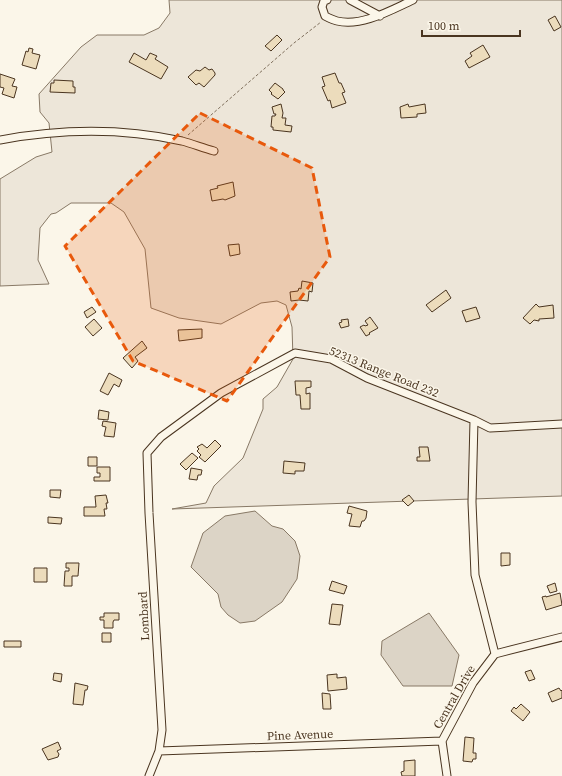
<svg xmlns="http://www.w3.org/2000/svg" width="562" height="776" viewBox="0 0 562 776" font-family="'Source Serif 4',serif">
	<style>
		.green { fill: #ede6d9; stroke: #887966 }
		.water { fill: #dcd4c6; stroke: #887966 }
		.building { fill: #ecdcbc; stroke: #4a3520 }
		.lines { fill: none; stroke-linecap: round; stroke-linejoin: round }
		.minor-casing { stroke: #4a3520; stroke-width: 9 }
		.path { stroke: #7f6f5c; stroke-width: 1; stroke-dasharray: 3 2; stroke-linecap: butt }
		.minor { stroke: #fbf6e9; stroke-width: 7 }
		.marked { fill: #e8590c; fill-opacity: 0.2; stroke: #e8590c; stroke-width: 3; stroke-dasharray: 8 5; stroke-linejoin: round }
		.labels { text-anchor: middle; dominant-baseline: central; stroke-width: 3; stroke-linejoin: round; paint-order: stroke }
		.street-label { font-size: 12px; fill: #4a3520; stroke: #fbf6e9 }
	</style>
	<rect width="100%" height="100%" fill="#fbf6e9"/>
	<path class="green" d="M169 0H562V496L172 509 206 503 214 486 243 458 263 409V399L277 387 293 359 292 327 286 305 277 301 261 303 221 324 179 318 151 308 145 249 124 212 111 203H71L56 213 51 214 40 228 38 260 49 284 0 286V179L36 157 52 152 49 123 40 112 39 94 81 47 97 35H144L159 28 170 13Z"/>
	<path class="water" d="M255 511 272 526 283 529 295 541 300 556 297 579 282 602 255 621 240 623 228 615 221 607 218 594 191 567 203 533 225 516Z
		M429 613 459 655 452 686H403L381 655 382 641Z"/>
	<path class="building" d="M555 16 561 27 554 31 548 20Z
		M277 35 282 40 271 51 265 46Z
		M483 45 490 57 469 68 465 61 472 56 470 53Z
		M29 48 33 49 32 53 40 55 36 69 22 65 26 51 28 52Z
		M134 53 146 60 150 53 157 56 155 59 168 67 161 79 129 62Z
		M205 67 209 70 212 69 215 73V75L204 87 199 83 196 85 188 77 196 70 200 71Z
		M335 73 339 83H341L345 92 342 93 346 103 332 108 330 100 328 101 322 87 325 86 322 77Z
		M0 74 15 79 12 86 17 87 14 98 2 94 4 88 0 87Z
		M54 80 73 81V87H75V93L50 92 51 83H54Z
		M275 83 283 89V90L285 92 278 99 271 94 272 93 269 90Z
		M281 104 283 113 282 118H286L285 125 292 126 291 132 273 130V127H271L272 116H275L276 114H274L272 107Z
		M408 104 409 107 425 104 426 113 417 114V117L401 118 400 107Z
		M233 182 235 196 225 200 223 199 212 201 210 190 218 188 217 186Z
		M239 244 240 254 230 256 228 245Z
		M302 281 313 283 312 292 309 291 308 301 299 300 291 301 290 292 298 291 299 288 301 289Z
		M446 290 451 298 432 312 426 305Z
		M536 304 539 307 553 305 554 318 539 319V321L534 320 530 324 523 318Z
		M92 307 96 312 87 318 84 312Z
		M476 307 480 318 466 322 462 311Z
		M370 317 378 328 369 333 370 334 366 336 360 327 364 325 365 326 368 325 365 321Z
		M94 319 102 328 93 336 85 327Z
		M348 319 349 326 341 328 339 323 342 322 341 320Z
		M202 329V338L179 341 178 330Z
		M142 341 147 348 135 357 138 361 132 368 123 358Z
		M109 373 122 380 119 387 114 384 108 395 100 391Z
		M295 381H311V387L306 388V394L310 393V409H301L300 395H296Z
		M99 410 109 412 108 420 98 419Z
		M103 421 116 423 114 437 104 436 106 427 102 426Z
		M215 440 221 446 205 462 199 457 201 455 197 451 199 449 197 447 202 444 207 448Z
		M419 447H428L430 461H417V457H420Z
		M192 453 198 458 186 470 180 464Z
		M88 457H97V466H88Z
		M284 461 305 463 304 471H295V474L283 473Z
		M97 467H110V481H94V477H100V473H97Z
		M191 468 202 470 201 475H198L197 480 189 479Z
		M50 490H61L60 498 50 497Z
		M106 495 108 503H106L107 509H104L105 516H84V507H96L95 496Z
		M409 495 414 501 408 506 402 500Z
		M349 506 367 511 366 518 364 521H362L360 527 349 526 352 514 347 513Z
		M48 517 62 518 61 524 48 523Z
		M501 553H510V565L501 566Z
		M66 563H79L78 576H72V586H64L65 571H69V568H66Z
		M34 568H47V582H34Z
		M332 581 347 586 344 594 329 590Z
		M555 583 557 591 550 593 547 586Z
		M560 593 562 605 546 610 542 597 546 596V597Z
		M332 604 343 605 340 625 329 624Z
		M104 613H119V620H114L113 622V628H104V620H100V617H104Z
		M102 633H111V642H102Z
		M4 641H21V647H4Z
		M531 670 535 679 529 681 525 672Z
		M54 673 62 674 61 682 53 680Z
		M337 674V678L346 677 347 689 328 691 327 675Z
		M75 683 88 686 87 690H85L83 705 73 704Z
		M559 688 561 691 562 690V698L552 702 548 693Z
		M322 693 330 694 331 709H323Z
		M521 704 530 712 523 721 511 711 514 707 516 709Z
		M465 737 474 738 473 753H476V759H473L472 762 463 761Z
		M58 742 61 749 57 751 59 754 58 757 48 760 42 749Z
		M415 760V776H402L401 772 404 771V761Z"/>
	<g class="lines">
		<defs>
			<path id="minor" d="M327 0 324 1 322 7 325 16C329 18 333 20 337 21 362 27 391 10 413 0
				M350 0 380 16
				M0 140C59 129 123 128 182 141 193 144 203 148 214 151
				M474 420 472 502 475 575 495 654
				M159 751 442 741
				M149 776 159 751 162 730 149 513 147 453 161 437 221 393 295 353 331 359 367 378 474 420 490 428 562 424
				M447 776 442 741 473 683 495 654 562 637"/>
		</defs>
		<use href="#minor" class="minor-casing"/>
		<path class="path" d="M188 135 294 43 321 22"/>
		<use href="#minor" class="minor"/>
	</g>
	<path class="marked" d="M200 113 312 168 330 257 227 401 133 361 65 246Z"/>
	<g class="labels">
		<g class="street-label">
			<text transform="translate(384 372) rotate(22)">52313 Range Road 232</text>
			<text transform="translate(144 616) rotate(-93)">Lombard</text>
			<text transform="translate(454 697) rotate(-60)">Central Drive</text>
			<text transform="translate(300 735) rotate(-2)">Pine Avenue</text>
		</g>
	</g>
	<path d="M422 30v6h98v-6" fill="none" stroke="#4a3520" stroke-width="2"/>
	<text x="428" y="30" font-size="12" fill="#4a3520" stroke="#fbf6e9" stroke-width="3" paint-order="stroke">100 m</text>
</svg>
